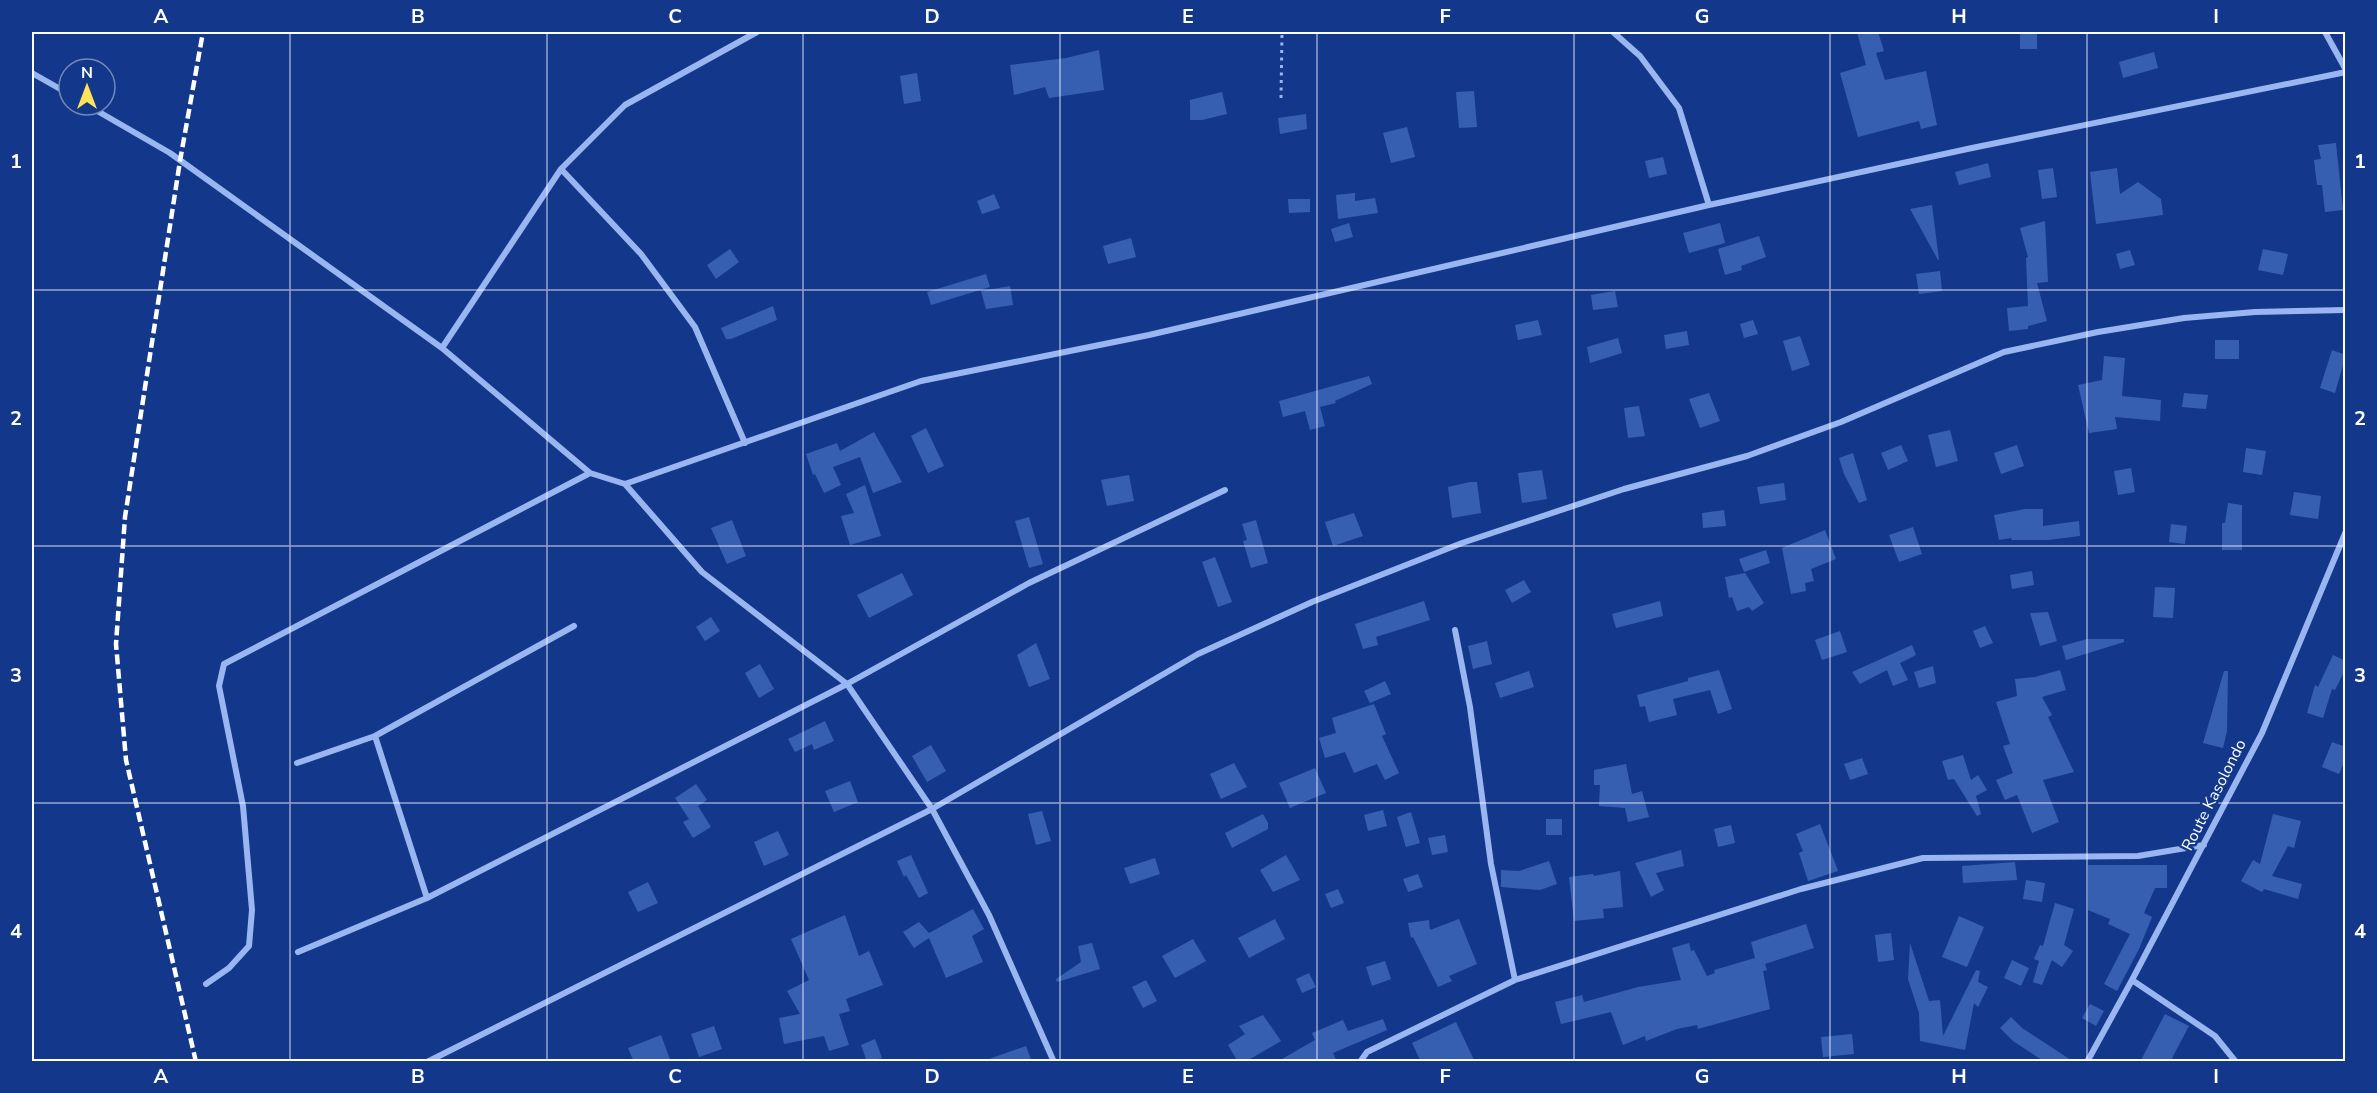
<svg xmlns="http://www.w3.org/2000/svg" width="2377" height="1093" viewBox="0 0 2377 1093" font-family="'Nunito Sans',sans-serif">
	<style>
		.building { fill: #365fb2 }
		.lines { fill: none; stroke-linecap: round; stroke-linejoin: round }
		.path { stroke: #9ab6f1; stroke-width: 3; stroke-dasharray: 3 4.5; stroke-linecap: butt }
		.minor { stroke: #9ab6f1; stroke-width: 6 }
		.rail { stroke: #fff; stroke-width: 4.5; stroke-dasharray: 10 4.5; stroke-linecap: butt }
		.grid { fill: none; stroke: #fff; stroke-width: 1.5; stroke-opacity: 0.55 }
		.labels { text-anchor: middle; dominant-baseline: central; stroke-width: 5; stroke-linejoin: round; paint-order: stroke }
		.street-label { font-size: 16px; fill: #fff; stroke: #13388b }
		.neatline { fill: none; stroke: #fff; stroke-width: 2 }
		.grid-label { font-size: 20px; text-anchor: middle; font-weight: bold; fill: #fff }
	</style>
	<rect width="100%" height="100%" fill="#13388b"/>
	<path class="building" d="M1857 32H1878L1884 51 1876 53 1885 80 1926 71 1937 125 1921 129 1919 121 1858 137 1840 73 1866 65Z
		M2020 33H2037V49H2020Z
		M1099 50 1104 90 1049 98 1045 87 1014 95 1010 65 1066 58Z
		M2154 52 2158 68 2123 78 2119 62Z
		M917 73 921 101 904 104 900 76Z
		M1474 91 1477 127 1459 128 1456 92Z
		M1222 92 1227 114 1202 120H1190V100Z
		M1306 114 1307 129 1280 134 1278 118Z
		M1407 127 1415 157 1391 163 1383 133Z
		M2336 143 2343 210 2325 212 2322 185H2317L2314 160 2321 159 2318 145Z
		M1663 157 1667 174 1649 178 1645 161Z
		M1988 163 1991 177 1959 185 1955 172Z
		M2053 168 2057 197 2042 199 2038 170Z
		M2117 168 2120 194 2138 182 2161 199 2163 215 2096 224 2090 172Z
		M1355 193V201L1375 198 1378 213 1338 219 1336 195Z
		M994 194 1000 208 982 214 977 201Z
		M1288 199H1310V212L1289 213Z
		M1932 205 1939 260H1938L1910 209Z
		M2045 221 2048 282 2037 283 2047 321 2028 326V329L2009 331 2007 308 2028 306 2026 258 2028 257 2020 228Z
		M1349 223 1353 237 1335 242 1331 229Z
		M1720 223 1725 243 1689 253 1683 233Z
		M1759 236 1766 257 1741 266 1742 270 1725 275 1718 249Z
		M1131 238 1136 257 1108 264 1103 246Z
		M730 249 739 262 716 279 707 265Z
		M2263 249 2288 254 2283 275 2258 270Z
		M2130 250 2135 265 2120 269 2116 254Z
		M1940 271 1942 291 1919 294 1916 274Z
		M986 274 990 287 931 305 927 292Z
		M1010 286 1013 305 986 309 981 291Z
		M1615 291 1618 307 1593 310 1591 295Z
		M773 306 777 320 731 339H726L721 328Z
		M1538 320 1542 335 1518 340 1515 325Z
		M1753 320 1758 334 1744 338 1740 324Z
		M1687 331 1689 345 1666 349 1664 335Z
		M1800 336 1810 365 1792 371 1783 341Z
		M1618 338 1622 353 1590 363 1587 347Z
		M2215 340H2239V359H2215Z
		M2332 350 2346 355 2335 393 2320 388Z
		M2104 356 2125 358 2122 396 2161 400 2160 421 2115 417 2117 429 2089 433 2078 385 2102 380Z
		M1369 376 1372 384 1335 401 1336 403 1320 407 1325 426 1310 430 1305 411 1283 417 1279 401Z
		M1709 393 1720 421 1700 428 1689 399Z
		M2184 393 2208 395 2206 409 2182 407Z
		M1639 406 1645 436 1628 438 1624 408Z
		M926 428 944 466 928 473 911 436Z
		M1950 430 1958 461 1936 467 1928 435Z
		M874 432 902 482 873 493 860 457 833 467 841 485 824 493 815 474 813 475 806 454 837 443 840 451Z
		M1901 445 1908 461 1888 470 1881 453Z
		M2017 445 2024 466 2001 474 1994 453Z
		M2246 448 2266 451 2262 475 2243 472Z
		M1853 453 1867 500 1859 503 1844 474 1839 458Z
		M2131 468 2135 492 2118 495 2114 471Z
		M1542 470 1547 499 1522 503 1518 473Z
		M1129 475 1134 501 1107 506 1101 480Z
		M1470 482H1477L1481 513 1452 518 1448 487Z
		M1784 483 1786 500 1760 504 1757 487Z
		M865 485 881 536 850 545 841 516 854 513 846 494Z
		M2294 492 2321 496 2318 519 2290 515Z
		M2228 503 2242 505V550H2222V523H2225Z
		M2025 509H2043V526L2079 521 2080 536 2048 540H2012L2011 538 1999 540 1994 515Z
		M1724 510 1726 526 1703 528 1702 513Z
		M1354 513 1363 536 1333 546 1325 522Z
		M1029 517 1043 564 1029 568 1015 521Z
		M732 520 746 556 727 564 711 528Z
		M1256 520 1268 563 1251 568 1243 541 1247 540 1242 524Z
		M2171 524 2187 526 2185 544 2169 542Z
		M1913 527 1922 554 1899 562 1889 535Z
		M1825 530 1836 559 1811 569 1814 581 1805 583 1806 591 1791 594 1782 548Z
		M1766 550 1770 563 1744 572 1739 559Z
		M1215 557 1232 602 1218 607 1202 562Z
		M2032 571 2034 585 2012 589 2010 575Z
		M902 573 913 595 869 618 857 595Z
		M1745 573 1764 603 1752 611 1749 607 1737 611 1732 597 1729 598 1725 577Z
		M1524 580 1531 592 1512 603 1505 590Z
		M2155 587 2175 588 2173 618 2153 617Z
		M1424 601 1430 620 1376 637 1378 645 1363 649 1355 624Z
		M1660 601 1663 616 1616 628 1612 614Z
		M2048 612 2057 641 2040 646 2030 613Z
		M711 617 720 631 705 641 696 627Z
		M1985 626 1993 643 1980 648 1973 631Z
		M1840 631 1847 652 1822 660 1815 640Z
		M2087 639H2124V642L2066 660 2062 646Z
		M1487 641 1492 664 1473 669 1468 646Z
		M1036 643 1050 679 1029 687 1017 655Z
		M1912 645 1916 655 1900 663 1908 680 1893 686 1887 670 1860 684 1852 672Z
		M2333 655 2346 661V668L2335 690 2332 689 2323 718 2307 713 2315 685 2318 687Z
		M760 664 774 689 759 698 745 673Z
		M1933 666 1936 683 1919 688 1914 672Z
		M1719 670 1732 709 1718 714 1710 690 1673 699 1677 715 1649 722 1645 706 1640 707 1637 695 1688 681V678Z
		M2060 670 2066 690 2042 697 2052 715 2048 717 2074 772 2043 780 2059 822 2032 833 2017 795 2005 800 1996 780 2013 773 2003 746 2010 744 1996 702 2017 696 2015 679 2035 677Z
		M1529 671 1534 687 1500 698 1495 683Z
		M2224 671H2228L2227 731 2223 748 2203 743Z
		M1385 681 1391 694 1370 703 1364 691Z
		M1374 704 1386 734 1382 736 1399 773 1385 780 1377 764 1354 773 1345 752 1325 758 1319 738 1336 733 1332 718Z
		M825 721 834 741 814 750 812 744 795 752 788 739Z
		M2332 742 2346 747V758L2339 774 2322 767Z
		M931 745 946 771 927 782 912 756Z
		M1963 755 1971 780 1978 775 1987 790 1976 796 1981 814 1977 816 1954 779 1948 780 1942 761Z
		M1862 758 1868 774 1850 780 1844 764Z
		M1234 763 1247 787 1221 799 1210 774Z
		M1626 764 1632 794 1642 791 1649 817 1628 822 1625 808 1599 806 1600 785H1594V770Z
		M1315 768 1326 793 1290 808 1279 783Z
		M850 781 858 802 834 812 825 791Z
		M696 784 707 800 698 806 711 827 693 838 683 822 689 819 675 798Z
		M1383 810 1387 826 1368 831 1364 815Z
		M1042 811 1051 841 1036 845 1028 814Z
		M1411 812 1420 843 1406 847 1397 817Z
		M1263 814 1268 823V829L1232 848 1225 833Z
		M2273 814 2301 821 2294 848 2288 846 2272 876 2302 884 2298 899 2264 889 2262 892 2241 881 2253 860 2260 864Z
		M1546 819H1562V835H1546Z
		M1820 824 1838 871 1808 881 1799 853 1803 851 1796 834Z
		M1731 825 1735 843 1718 847 1714 829Z
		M778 831 789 855 764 866 754 842Z
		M1445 835 1448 852 1432 855 1428 838Z
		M1681 850 1684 866 1656 873 1664 890 1651 897 1635 863Z
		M911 855 928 893 919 898 906 875 904 877 897 861Z
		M1286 855 1300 880 1273 892 1260 870Z
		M1155 858 1160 874 1130 884 1124 868Z
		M1549 861 1557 884 1540 890 1501 887V870L1519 871Z
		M2015 862 2017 880 1963 883 1962 866Z
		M2088 865H2167V888H2155L2144 913 2152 917 2139 949 2117 991 2104 984 2130 934 2108 924 2110 919 2088 910Z
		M1620 871 1623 907 1603 909 1604 918 1574 921 1569 877 1593 874 1594 876Z
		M1418 874 1423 887 1408 892 1403 879Z
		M2026 880 2045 883 2042 902 2023 899Z
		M648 882 658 903 638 912 628 892Z
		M1338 889 1344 903 1331 908 1325 894Z
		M2055 903 2074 909 2064 945 2073 951 2062 967 2052 960 2042 985 2033 982 2039 961 2034 959 2040 945 2043 946Z
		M973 909 984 929 972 936 983 962 946 978 929 938 914 948 903 932 919 922 929 933Z
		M845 915 859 956 869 951 883 985 846 999 850 1011 839 1014 849 1045 829 1051 824 1036 784 1044 779 1018 800 1014 787 991 809 980 791 939Z
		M1959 916 1984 927 1967 967 1942 957Z
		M1275 919 1285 939 1249 958 1238 938Z
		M1459 919 1477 964 1449 976 1452 981 1438 987 1413 937 1411 938 1408 923 1429 920 1430 930Z
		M1806 924 1814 948 1765 964 1767 970 1763 971 1770 1009 1698 1029 1697 1025 1677 1029 1646 1041 1645 1036 1623 1045 1611 1012 1561 1024 1555 1002 1582 995 1584 1002 1638 987 1681 980 1672 948 1689 943 1691 951 1694 950 1707 976 1715 973 1714 970 1755 958 1751 942Z
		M1891 933 1894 960 1878 962 1875 935Z
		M1193 939 1206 961 1175 978 1162 956Z
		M1092 943 1100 969 1057 982 1056 979 1081 962 1078 946Z
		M1910 943 1929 1001 1940 1000 1943 1036 1976 970 1980 971 1978 982 1988 987 1978 1007 1974 1003 1965 1050 1920 1041 1919 1013 1908 979Z
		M2012 960 2029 968 2021 986 2004 978Z
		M1385 961 1391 979 1372 986 1366 967Z
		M1309 973 1316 987 1302 993 1296 979Z
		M1146 980 1157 1001 1143 1008 1132 987Z
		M2090 1004 2104 1011 2096 1026 2082 1018Z
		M2165 1014 2189 1026 2170 1062H2140Z
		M1263 1015 1281 1041 1245 1062H1238L1228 1045 1245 1034 1239 1026Z
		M2011 1017 2022 1028 2074 1062H2045L2013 1041 2000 1028Z
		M1383 1019 1387 1030 1333 1053 1337 1062H1277L1315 1040 1312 1033 1343 1020 1348 1031Z
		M1456 1022 1475 1062H1421L1412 1043Z
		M714 1026 722 1049 699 1057 691 1034Z
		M1852 1034 1854 1054 1823 1057 1821 1037Z
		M661 1035 671 1062H634L628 1048Z
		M875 1039 882 1058 867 1062 861 1045Z
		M1026 1046 1032 1062H989V1059Z"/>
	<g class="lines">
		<path class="path" d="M1281 98 1282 32"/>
		<path class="minor" d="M1613 32 1640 56 1679 108 1709 205
			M2325 32 2346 70
			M32 73 69 94
			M87 105 170 153 442 348 590 473 625 484 921 381 1149 335 1709 205 1972 148 2346 72
			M561 169 641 254 695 327 745 443
			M442 348 561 169 625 105 757 32
			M625 484 702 572 847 684 932 809 989 915 1054 1062
			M1455 630 1470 707 1491 864 1515 980
			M375 736 427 898
			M297 763 375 736 574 626
			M298 952 427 898 847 684 1029 583 1225 490
			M2132 980 2215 1036 2236 1062
			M206 984 229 968 249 946 252 910 243 806 219 686 224 664 590 473
			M427 1062 932 809 1198 654 1312 602 1462 543 1624 489 1747 456 1841 422 2004 352 2098 332 2184 318 2255 312 2346 310
			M1360 1062 1367 1052 1515 980 1801 889 1923 858 2138 856 2204 845
			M2087 1062 2132 980 2262 733 2346 531"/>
		<path class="rail" d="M196 1062 126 760 116 644 125 517 180 161 203 32"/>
	</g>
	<path class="grid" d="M290 32V1062M547 32V1062M803 32V1062M1060 32V1062M1317 32V1062M1574 32V1062M1830 32V1062M2087 32V1062M32 290H2346M32 546H2346M32 803H2346"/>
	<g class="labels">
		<g class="street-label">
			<text transform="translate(2214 795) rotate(-63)">Route Kasolondo</text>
		</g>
	</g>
	<rect width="2377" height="1093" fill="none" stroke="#13388b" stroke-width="66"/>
	<g transform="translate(87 87)"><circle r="28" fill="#13388b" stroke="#7188b9" stroke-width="1.5"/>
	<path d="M0-4.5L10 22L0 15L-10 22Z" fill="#ffe459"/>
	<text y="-9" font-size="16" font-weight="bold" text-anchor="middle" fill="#ffffff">N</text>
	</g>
	<rect x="33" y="33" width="2311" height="1027" class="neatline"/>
	<g class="grid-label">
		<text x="161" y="23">A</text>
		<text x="418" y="23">B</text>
		<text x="675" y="23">C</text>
		<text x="932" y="23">D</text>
		<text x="1188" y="23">E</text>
		<text x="1445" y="23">F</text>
		<text x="1702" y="23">G</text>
		<text x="1959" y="23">H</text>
		<text x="2216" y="23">I</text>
		<text x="16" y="168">1</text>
		<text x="2360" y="168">1</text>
		<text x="16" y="425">2</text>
		<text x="2360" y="425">2</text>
		<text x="16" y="682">3</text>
		<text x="2360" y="682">3</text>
		<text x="16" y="938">4</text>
		<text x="2360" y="938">4</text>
		<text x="161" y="1083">A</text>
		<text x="418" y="1083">B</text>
		<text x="675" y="1083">C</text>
		<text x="932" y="1083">D</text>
		<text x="1188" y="1083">E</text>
		<text x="1445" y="1083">F</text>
		<text x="1702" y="1083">G</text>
		<text x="1959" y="1083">H</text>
		<text x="2216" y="1083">I</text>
	</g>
</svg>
